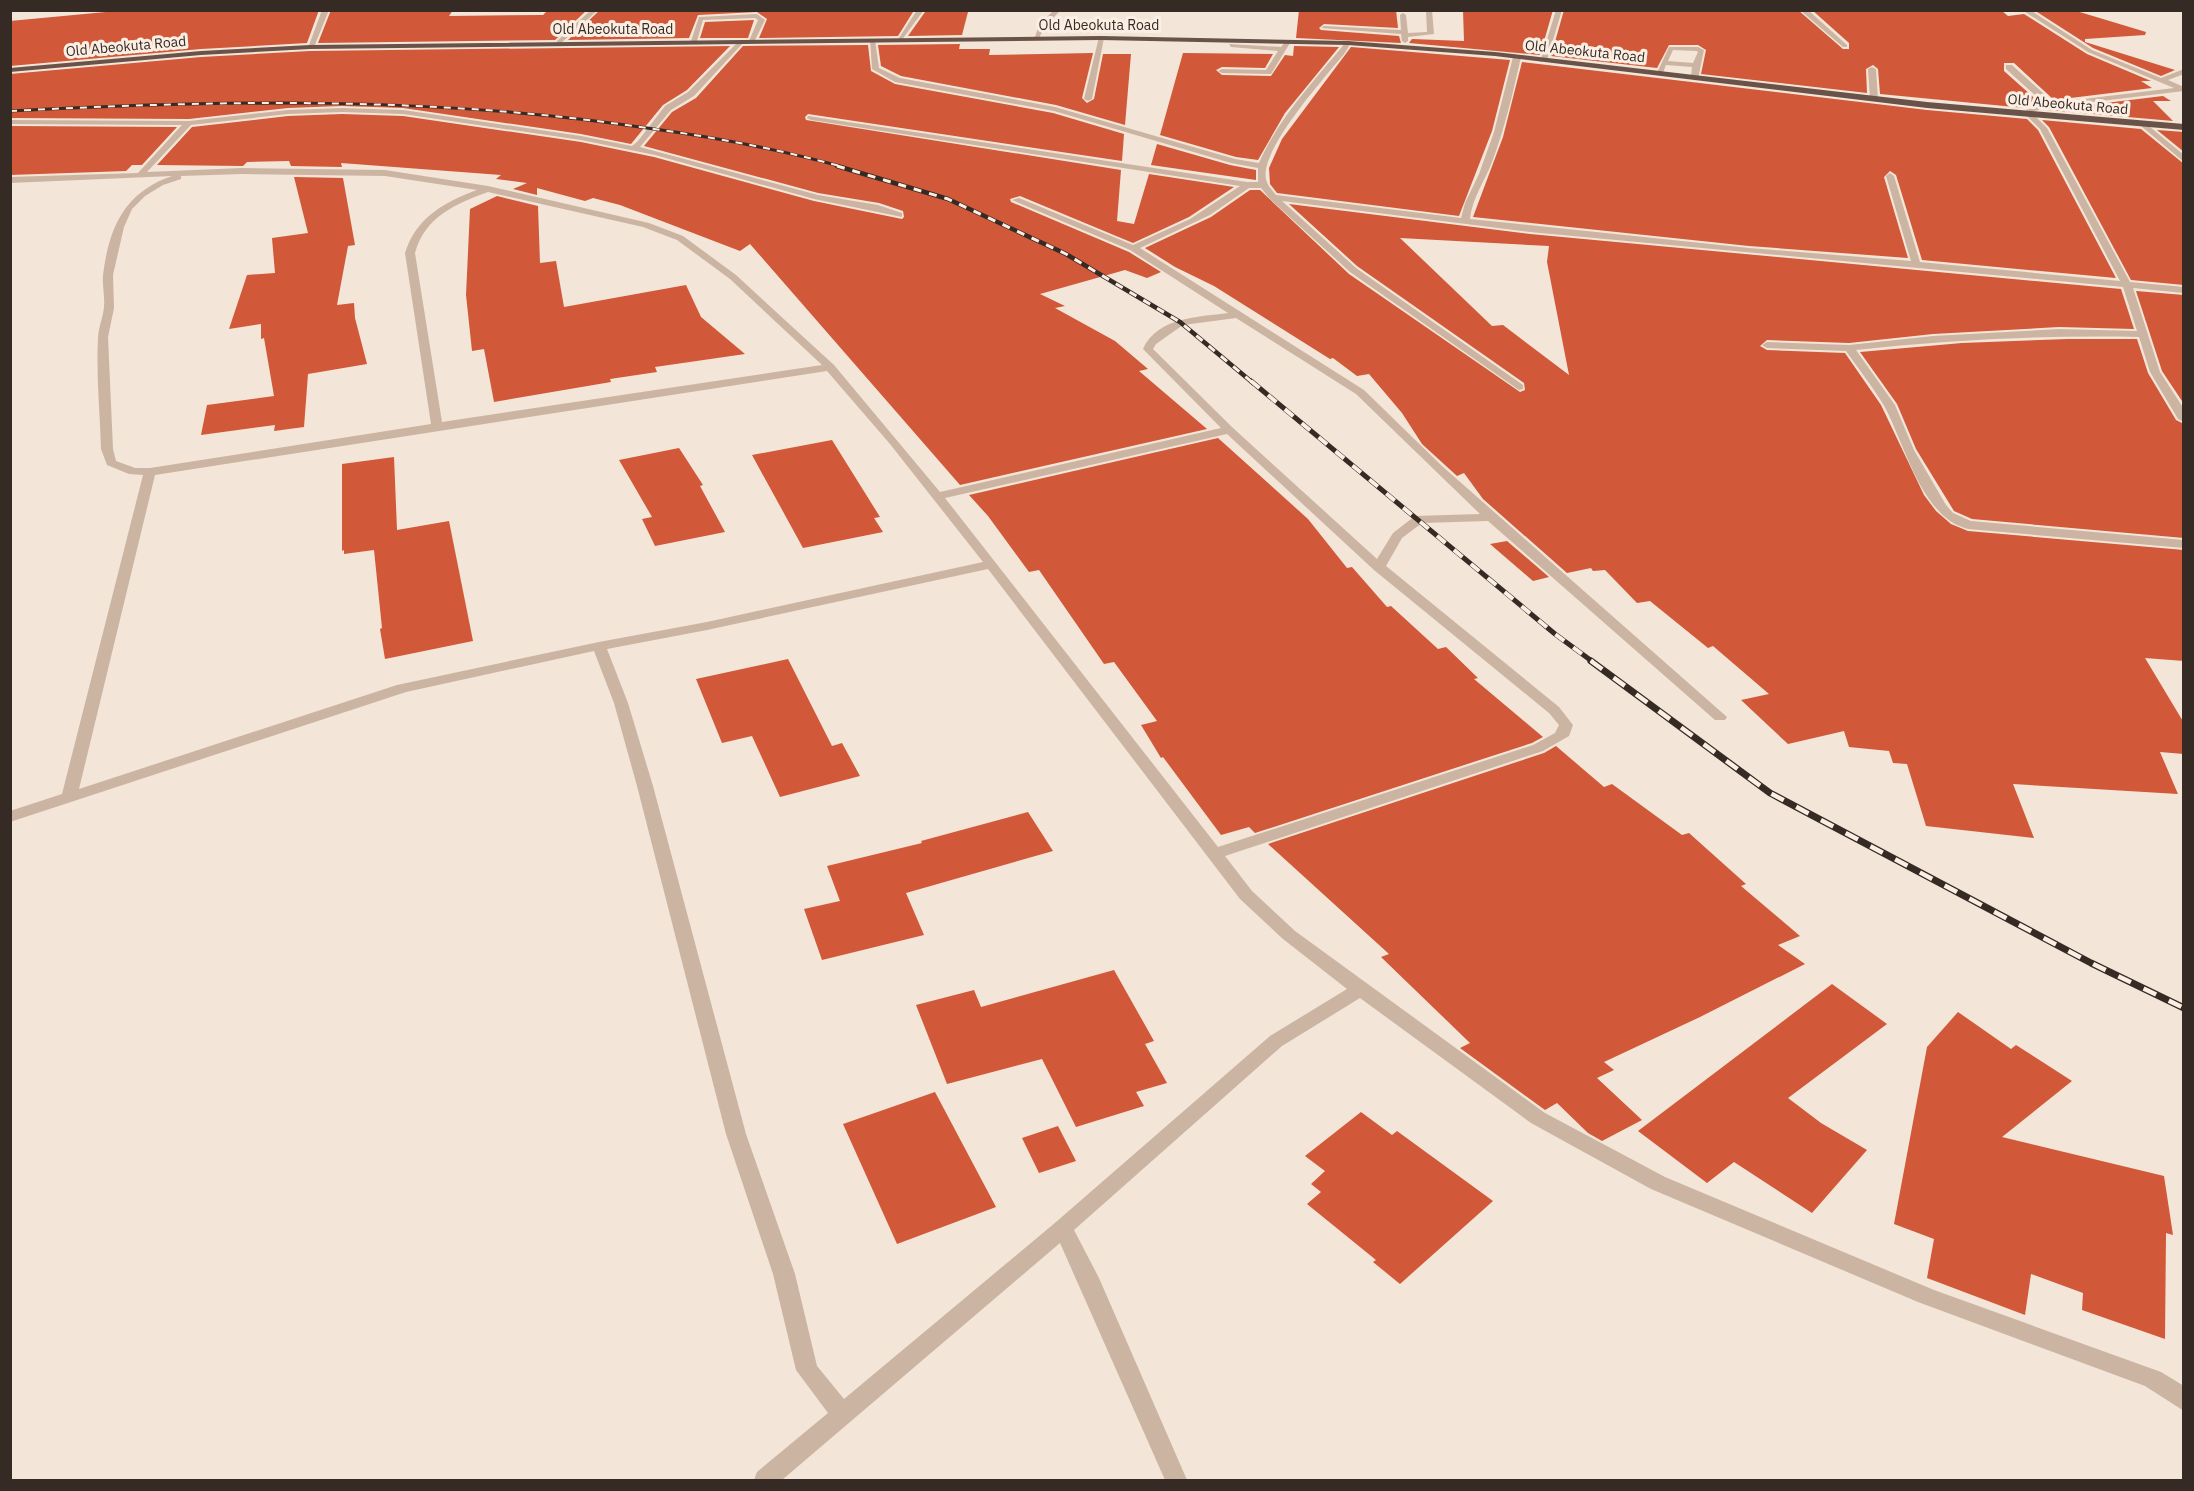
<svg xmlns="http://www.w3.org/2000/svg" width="2194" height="1491" viewBox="0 0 2194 1491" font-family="'IBM Plex Sans',sans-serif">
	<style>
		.building { fill: #d15838; fill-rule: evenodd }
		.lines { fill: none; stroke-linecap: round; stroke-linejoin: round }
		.service { fill: #ccb4a2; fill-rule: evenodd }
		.minor { fill: #ccb4a2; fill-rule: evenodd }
		.trunk { fill: #695248; fill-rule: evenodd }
		.rail-far3-casing { stroke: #362a25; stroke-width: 3 }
		.rail-far2-casing { stroke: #362a25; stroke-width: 4.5 }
		.rail-far1-casing { stroke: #362a25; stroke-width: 5 }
		.rail-casing { stroke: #362a25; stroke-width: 7 }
		.rail-far3 { stroke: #fbefe4; stroke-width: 2; stroke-dasharray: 7; stroke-linecap: butt }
		.rail-far2 { stroke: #fbefe4; stroke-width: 3; stroke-dasharray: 8; stroke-linecap: butt }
		.rail-far1 { stroke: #fbefe4; stroke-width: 4; stroke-dasharray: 11; stroke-linecap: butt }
		.rail { stroke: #fbefe4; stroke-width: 4.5; stroke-dasharray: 14; stroke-linecap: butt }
		.labels { text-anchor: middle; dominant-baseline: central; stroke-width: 6; stroke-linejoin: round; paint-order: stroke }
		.far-street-label { font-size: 14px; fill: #362a25; stroke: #fbefe4 }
	</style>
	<rect width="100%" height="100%" fill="#f3e5d7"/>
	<path class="building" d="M127 10H319L307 43 201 49 10 66V21Z
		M331 10H453L449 16 543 15 548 10H587L555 40 318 43Z
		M600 10H904L913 12 898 36 759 38 767 19 757 12 698 15 689 38 568 40Z
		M1299 10H1396L1398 28 1324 24 1319 28 1321 30 1399 36 1401 43 1296 38Z
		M1463 10H1553L1540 55 1409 43 1412 39 1464 41Z
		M1564 10H1798L1843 49H1849V43L1812 10 2002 11 2008 16 2024 14 2087 54 2151 81H2141L2152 88 2054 100 2014 63H2004V71L2041 104 2025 108 1880 94 1878 69 1873 65 1866 69 1867 93 1701 74 1706 50 1698 45H1669L1657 68 1551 56Z
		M2046 10H2073L2146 32 2145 35 2085 39V42L2175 70 2161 76 2093 48 2037 12Z
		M925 12H968L962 35 908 36Z
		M754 20 748 38H700L705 22Z
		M960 44 959 49H990L989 55 1093 53 1082 98 1087 103 1094 99 1103 54H1131L1125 125 1056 105 901 76 881 66 878 45Z
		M868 45 871 71 895 84 1053 113 1124 134 1122 161 808 114 805 117 806 120 1121 170 1117 221 1134 224 1149 174 1234 187 1189 217 1133 243 1020 196 1010 199 1011 202 1129 252 1161 272 1147 278 1125 270 1040 294 1065 306 1055 308 1115 341 1148 369 1139 371 1207 429 960 485 750 244 740 251 620 205 593 198 585 201 537 188V195L513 189 527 183 496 179 501 175 341 163 342 167 291 166 289 161 247 162 243 166 157 165 192 127 288 116 342 114 403 116 581 142 654 157 814 201 902 219 904 217 903 211 879 203 818 193 644 146 672 112 696 98 743 46Z
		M730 46 687 90 663 105 631 144 581 134 403 108 342 106 288 108 189 119 10 118V74L201 57 310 51Z
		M1294 46 1339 47 1285 113 1258 160 1236 157 1160 135 1183 53 1273 54 1265 68 1222 67 1216 70 1222 75 1271 76 1285 55 1293 56Z
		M1351 47 1510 60 1492 131 1459 216 1277 193 1270 184 1269 168 1282 139Z
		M1522 62 1927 110 2027 119 2038 130 2116 278 1922 260 1896 175 1890 171 1884 177 1908 258 1749 246 1473 217 1503 137Z
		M2163 96 2171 101H2153L2173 121 2048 110Z
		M2042 120 2141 129 2184 164V285L2131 280 2049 127Z
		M10 126 177 127 142 165H132L126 171 10 175Z
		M2157 130 2184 132V152Z
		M1157 144 1230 165 1256 170V180L1151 165Z
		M294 177 343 178 355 245 348 246 337 305 354 303 355 318 367 364 308 374 304 427 274 431 275 425 201 435 207 405 274 396 264 338 261 339V324L229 329 247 275 275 273 272 238 308 233Z
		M1250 190H1260L1349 274 1520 392 1525 390 1524 383 1357 266 1289 204 1530 234 2121 289 2134 329 2059 327 1933 334 1849 343 1767 340 1760 346 1767 350 1845 353 1881 405 1924 495 1936 511 1951 524 1968 531 2184 550V661L2145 658 2184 723V754L2160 752 2178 794 2013 784 2034 838 1926 826 1907 764 1893 763 1889 751 1849 747 1844 731 1788 744 1741 700 1769 694 1713 646 1708 648 1650 601 1637 603 1605 570 1593 571 1591 568 1567 573 1483 499 1464 473 1457 476 1422 444 1402 413 1369 374 1357 376 1333 358 1330 359 1214 286 1175 267 1145 248 1211 217ZM1400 238 1549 246 1547 262 1569 375 1503 325 1492 326Z
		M497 196 538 206 540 263 556 261 564 307 686 285 701 317 745 354 655 367 657 372 610 379 611 382 494 402 484 349 472 351 466 295 470 209Z
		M2136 291 2184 295V404L2162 371Z
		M2068 339H2137L2148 373 2176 420 2184 424V538L1972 519 1954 511 1916 449 1897 404 1860 352 1962 343Z
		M1218 438 1308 519 1347 568 1352 567 1387 607 1391 606 1438 649 1446 647 1478 678 1474 679 1543 737 1532 743 1255 833 1249 827 1221 835 1163 757 1161 758 1141 725 1157 721 1114 662 1104 664 1039 570 1029 572 988 516 969 495Z
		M832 440 880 517 874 518 883 532 803 548 752 455Z
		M679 448 703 485 700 486 725 532 655 546 642 519 652 517 619 460Z
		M394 457 397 530 449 521 473 641 385 659 380 629 382 628 374 550 344 554V550L342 551V464Z
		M1507 541 1549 577 1533 581 1490 544Z
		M788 659 832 746 842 743 860 776 780 797 752 736 722 743 696 679Z
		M1556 746 1604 787 1612 784 1682 835 1689 833 1746 884 1741 886 1800 936 1778 945 1805 964 1700 1017 1604 1062 1614 1070 1597 1078 1642 1120 1602 1141 1588 1133 1557 1103 1545 1110 1460 1048 1470 1043 1381 957 1389 954 1268 844 1544 753Z
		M1028 812 1053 851 906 893 924 935 822 960 804 909 840 901 827 866 922 843 921 841Z
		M1114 970 1154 1041 1145 1044 1167 1083 1136 1092 1144 1106 1076 1127 1042 1059 947 1084 916 1005 974 990 981 1007Z
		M1832 984 1887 1024 1788 1098 1821 1123 1867 1150 1812 1213 1734 1162 1707 1183 1638 1131Z
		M1958 1012 2011 1049 2016 1045 2072 1081 2002 1137 2164 1176 2173 1235 2166 1233 2165 1339 2082 1310 2083 1293 2031 1274 2025 1315 1927 1278 1934 1239 1894 1224 1927 1047Z
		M935 1092 996 1207 897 1244 843 1124Z
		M1361 1112 1392 1135 1397 1131 1493 1201 1400 1284 1373 1262 1376 1260 1307 1204 1321 1192 1311 1184 1325 1171 1305 1156Z
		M1058 1126 1076 1161 1039 1173 1022 1138Z"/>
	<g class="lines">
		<path class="service" d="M1426 10H1432L1434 34 1408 37V41L1405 43 1402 41 1401 34 1321 28 1324 26 1401 30 1400 15 1403 13 1406 15 1408 33 1427 32Z
			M757 14 765 20 754 42 749 41 758 20 755 18 703 20 697 41 694 43 691 41 699 17Z
			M1099 37 1104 38 1092 99 1088 101 1084 99Z
			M1285 42 1290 43 1271 74 1222 73 1218 71 1222 69 1266 70 1278 51 1231 47 1229 44 1281 47Z
			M1669 47H1698L1704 50 1698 79 1691 77 1692 67 1666 65 1662 75H1656ZM1673 50 1697 51 1698 52 1693 63 1668 61Z
			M2006 65H2012L2054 103V107H2048L2006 69Z
			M1872 67 1876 69 1878 99 1874 101 1870 99 1868 69Z"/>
		<path class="minor" d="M322 10H329L314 47 308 48Z
			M591 10H598L561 43H557V41Z
			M917 10H924L901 41H897Z
			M1054 10H1061L1045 26 1038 40H1034L1039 25Z
			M1556 10H1562L1547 60 1540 62Z
			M1800 10H1808L1847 45V47H1843Z
			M2022 10H2030L2092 50 2161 78 2184 69V74L2168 80 2184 87V91L2051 107 2034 111 2033 114 2047 128 2130 282 2184 287V293L2133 288 2160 372 2184 409V422L2178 419 2150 372 2139 337C2044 335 1950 340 1856 350L1895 405 1914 450 1946 505 1953 513 1971 521 2184 540V548L1968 529C1920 517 1905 442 1883 404 1872 386 1858 368 1846 351L1767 348 1762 345 1767 342 1849 345 1933 336 2059 329 2137 331 2123 287 1530 232 1282 201 1356 268 1523 385V389L1519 390 1350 272 1270 199 1261 188H1249L1210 215 1140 248 1364 390 1442 466 1727 717 1725 720H1715L1488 521 1422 523 1402 538 1386 566 1559 707 1573 725 1569 736 1543 751 1225 856 1252 891 1295 931 1545 1113 1665 1177 1934 1290 2161 1372 2184 1386V1411L2145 1386 1918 1302 1651 1189 1531 1123 1360 998 1282 1046 1074 1230 1099 1278 1187 1480H1165L1060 1243 782 1480H754L757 1472 828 1413 796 1370 773 1274 726 1134 637 786 614 703 594 651 406 692 10 822V811L62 794 143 475 129 474 107 465 101 449C100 413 96 375 98 339 98 328 103 318 104 307 105 296 102 285 103 275 109 227 125 192 172 176L10 183V177L138 173 182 125 10 124V120L189 121 288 110 342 108 403 110 581 136 632 146 638 141 665 106 688 92 740 40H744V42L694 96 671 110 640 147 818 195 878 205 902 213V217L814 199 655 155 581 140 403 114 342 112 288 114 191 125 147 172 242 168 385 170 488 186 649 223 683 236 736 275 834 365 940 492 1221 428 1143 349C1157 317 1199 317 1228 313L1130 250 1012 200 1019 198 1133 245 1190 219 1240 186 811 120 807 118 808 116 1247 182H1258V168L1231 163 1054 111 895 82 872 69 870 39 875 40 879 68 900 78 1055 107 1235 159 1259 163C1279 117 1315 80 1346 42H1350C1349 50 1339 60 1333 67 1315 89 1260 152 1266 179 1267 185 1272 190 1276 195L1461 218 1465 203 1479 174 1494 132 1513 57 1517 55 1521 57C1513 92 1505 128 1492 162 1485 181 1472 198 1470 219L1749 248 1911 261 1886 176 1890 173 1894 176 1920 262 2120 281 2040 129 2025 114 2026 110 2051 103 2174 88 2088 52ZM242 174 385 176 477 190C444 202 416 218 405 253L431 424 150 468H135L116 461 113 449 108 337 114 308 113 275 124 227 132 209 145 196 163 185 181 179V176ZM488 192 643 227 677 240 730 279 822 365 442 422 415 253C425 217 455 204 488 192ZM1236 318 1356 394 1480 514 1415 516 1393 533 1377 559 1233 428 1153 349 1156 344 1183 325ZM827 371 890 444 983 562 707 622 599 642 397 685 79 789 155 475ZM1227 434 1374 570 1549 713 1559 725 1555 733 1533 745 1218 847 945 498ZM988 569 1240 899 1283 939 1347 989 1270 1036 1056 1222 844 1399 817 1366 795 1274 746 1134 653 786 628 703 607 649 707 630Z
			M2144 122 2184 155V162L2141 126 2140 124Z"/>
		<path class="trunk" d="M1101 36 1348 41 1495 52 1927 102 2184 124V130L1927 108 1495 56 1348 45 1101 40 310 49 201 55 10 72V68L201 51 310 45Z"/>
		<defs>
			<path id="rail-far3" d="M10 111C223 100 436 96 647 128 713 137 779 149 843 167"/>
			<path id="rail-far2" d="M837 166 948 199 1066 254 1180 322 1253 383"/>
			<path id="rail-far1" d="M1251 381 1555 634 1593 662"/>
			<path id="rail" d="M1591 661 1770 793 2091 963 2184 1008"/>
		</defs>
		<use href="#rail-far3" class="rail-far3-casing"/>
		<use href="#rail-far2" class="rail-far2-casing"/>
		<use href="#rail-far1" class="rail-far1-casing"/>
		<use href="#rail" class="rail-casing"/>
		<use href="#rail-far3" class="rail-far3"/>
		<use href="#rail-far2" class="rail-far2"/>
		<use href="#rail-far1" class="rail-far1"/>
		<use href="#rail" class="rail"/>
	</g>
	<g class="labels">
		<g class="far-street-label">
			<text x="1099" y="25">Old Abeokuta Road</text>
			<text x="613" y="29">Old Abeokuta Road</text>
			<text transform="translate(126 46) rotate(-5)">Old Abeokuta Road</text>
			<text transform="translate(1585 51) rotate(6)">Old Abeokuta Road</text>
			<text transform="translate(2068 104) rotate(5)">Old Abeokuta Road</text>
		</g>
	</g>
	<rect width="2194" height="1491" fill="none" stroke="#362a25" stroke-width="24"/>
</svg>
